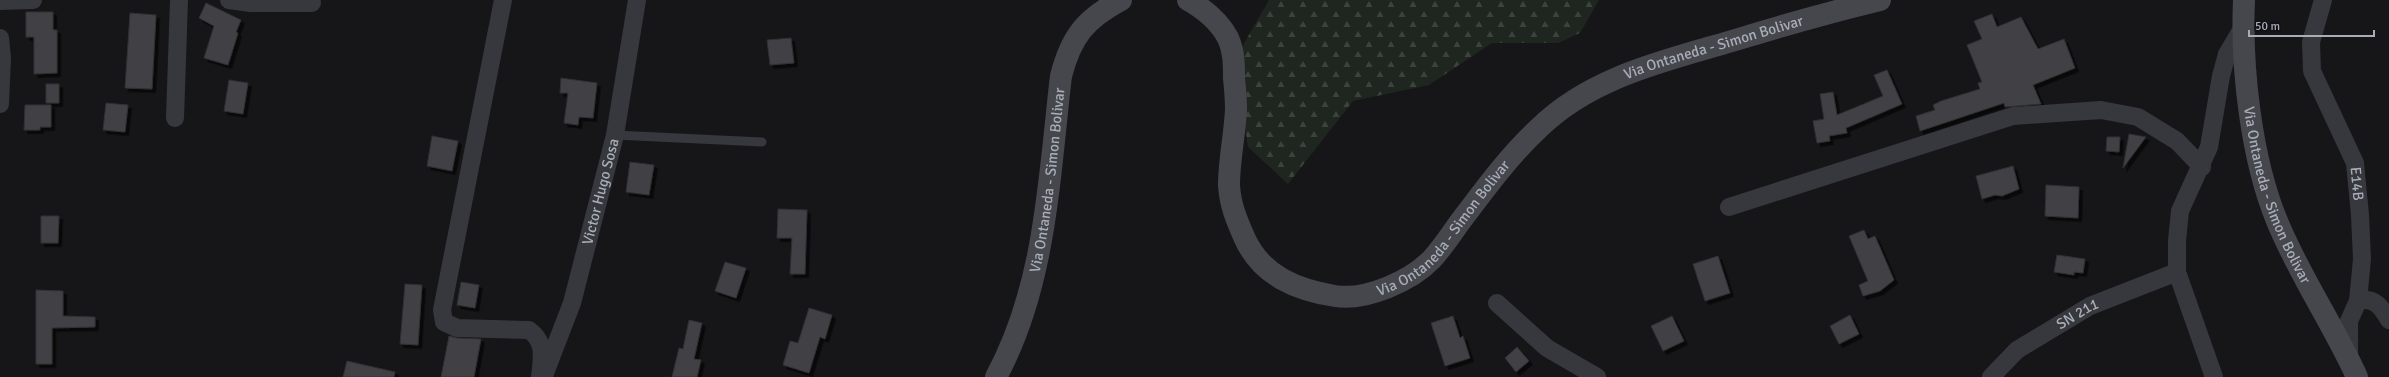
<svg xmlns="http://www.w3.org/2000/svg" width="2389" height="377" viewBox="0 0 2389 377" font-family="Signika,sans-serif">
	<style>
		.forest { fill: url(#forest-firs) }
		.building { fill: #404145; stroke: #303034; filter: url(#shadow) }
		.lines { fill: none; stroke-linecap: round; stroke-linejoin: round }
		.lane { stroke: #37383d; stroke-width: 9 }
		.street { stroke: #37383d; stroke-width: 18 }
		.secondary { stroke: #45474d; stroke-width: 22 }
		.labels { text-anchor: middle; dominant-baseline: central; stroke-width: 3; stroke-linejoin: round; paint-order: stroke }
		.street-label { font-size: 15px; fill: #a8adb8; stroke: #111113 }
	</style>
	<defs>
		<pattern id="forest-firs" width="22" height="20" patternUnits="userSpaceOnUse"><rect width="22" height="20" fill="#1e261f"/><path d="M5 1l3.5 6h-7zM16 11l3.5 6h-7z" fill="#3c433d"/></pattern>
		<filter id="shadow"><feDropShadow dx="3.5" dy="3.5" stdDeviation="0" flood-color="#0009"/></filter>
	</defs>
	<rect width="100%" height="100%" fill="#161618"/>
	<path class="forest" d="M1269 0H1599L1580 33 1558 43H1492L1429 85 1353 101 1288 184 1248 147 1235 59Z"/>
	<path class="building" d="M206 3 241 20 236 32 238 33 228 65 204 58 214 26 199 18Z
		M26 12H53V30H57V73L34 74V37H26Z
		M130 13 156 15 152 89 125 88Z
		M1992 14 1997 27 2021 17 2038 49 2064 39 2075 68 2033 85 2041 104 2005 107 2004 103 1920 131 1916 116 1935 110 1933 105 1941 101 1980 89 1978 83 1982 82 1967 45 1982 39 1974 21Z
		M791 38 794 63 770 65 767 40Z
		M1887 70 1902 104 1846 128 1847 133 1829 136 1830 141 1817 143 1813 121 1824 119 1820 94 1833 92 1837 115 1883 96 1874 75Z
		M561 78 597 83 593 118 579 117 578 125 564 123 568 93H560Z
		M229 80 248 83 243 114 224 111Z
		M46 84H59V103H46Z
		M106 103 128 105 125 132 103 130Z
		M25 105H51V127H40V130H24Z
		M2129 134 2146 137 2123 168Z
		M432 136 458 141 452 171 427 166Z
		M2107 137H2120L2119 152 2106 151Z
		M630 162 654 165 649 195 626 192Z
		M2013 166 2019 189 2002 196 1995 195 1982 199 1976 176Z
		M2046 185 2079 187 2078 218 2045 216Z
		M778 209 807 210 805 274H790L792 238H777Z
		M41 216H59L58 243H41Z
		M1864 230 1868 239 1875 236 1894 280 1880 291 1863 296 1859 285 1868 281 1849 236Z
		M2057 255 2085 259 2083 273 2074 272V275L2054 272Z
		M1718 256 1730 293 1705 301 1693 264Z
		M725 262 746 268 736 298 715 291Z
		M461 282 479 285 475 308 457 305Z
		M405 284 422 285 418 345 400 344Z
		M36 290 63 291V316L95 317V327L52 328V364H36Z
		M809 308 832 315 825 339 820 337 809 373 783 365 790 341 798 343Z
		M1850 315 1859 334 1839 344 1830 326Z
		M1453 316 1460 338 1463 336 1470 358 1445 366 1431 323Z
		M1672 316 1684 341 1663 351 1651 326Z
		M689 320 702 323 694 359 701 360 697 377H672L679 348 683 349Z
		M449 336 457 338 481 339 474 377H441Z
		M1517 347 1529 361 1516 372 1505 358Z
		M347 361 395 372 394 377H343Z"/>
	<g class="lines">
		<path class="lane" d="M615 135 762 142"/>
		<g class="street">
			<path d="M229 0 251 3H312"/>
			<path d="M503 0 442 310 444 322 457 328 529 330C546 342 542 358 540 377"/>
			<path id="s1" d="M2323 0 2311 42 2312 71 2355 163 2360 215 2362 259 2358 301 2349 321V360"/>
			<path d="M0 1 33 0"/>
			<path d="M0 38 2 58 0 104"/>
			<path d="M175 118 179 0"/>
			<path d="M1729 207 2013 116 2101 110 2138 117 2177 141 2202 167"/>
			<path d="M2358 301C2374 297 2381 306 2389 320"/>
			<path d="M1497 303 1547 348 1597 377"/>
			<path id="s2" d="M545 373 572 303 615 135 637 0"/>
			<path id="s3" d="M1991 377 2017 350 2090 306 2177 272"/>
			<path d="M2214 377 2177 272V241L2180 211 2209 147 2221 76 2227 54 2243 27"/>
		</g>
		<g class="secondary">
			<path id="s4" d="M1188 0C1204 9 1219 21 1228 38 1234 51 1234 64 1234 78 1235 88 1236 99 1236 109 1235 134 1229 160 1229 185 1230 205 1237 221 1245 239 1262 276 1297 290 1335 296 1366 301 1411 281 1432 259 1444 246 1453 231 1463 218 1487 186 1510 155 1539 128 1591 77 1664 61 1732 41 1781 26 1830 12 1880 0"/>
			<path id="s5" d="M2244 0C2241 67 2251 158 2277 221 2299 275 2333 324 2357 377"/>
			<path id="s6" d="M996 377C1046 285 1049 177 1061 76 1071 37 1085 19 1121 0"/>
		</g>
	</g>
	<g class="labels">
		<g class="street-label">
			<text stroke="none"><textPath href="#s4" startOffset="843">Via Ontaneda - Simon Bolivar</textPath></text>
			<text stroke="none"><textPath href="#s6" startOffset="205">Via Ontaneda - Simon Bolivar</textPath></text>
			<text stroke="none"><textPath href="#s1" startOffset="195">E14B</textPath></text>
			<text stroke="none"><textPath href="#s2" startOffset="190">Victor Hugo Sosa</textPath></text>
			<text stroke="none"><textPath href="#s5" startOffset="200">Via Ontaneda - Simon Bolivar</textPath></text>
			<text stroke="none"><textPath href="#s4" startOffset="508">Via Ontaneda - Simon Bolivar</textPath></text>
			<text stroke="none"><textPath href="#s3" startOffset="108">SN 211</textPath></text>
		</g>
	</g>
	<path d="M2249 30v6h125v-6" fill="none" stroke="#a8adb8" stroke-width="2"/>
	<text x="2255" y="30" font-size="12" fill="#a8adb8" stroke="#111113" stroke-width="3" paint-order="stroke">50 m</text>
</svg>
